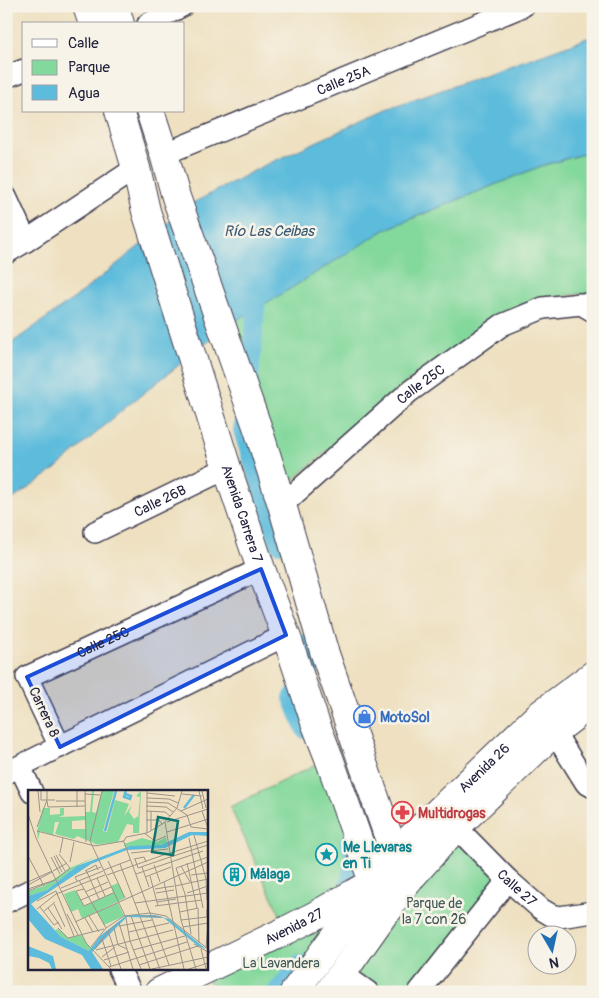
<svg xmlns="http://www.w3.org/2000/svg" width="599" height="998" viewBox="0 0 599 998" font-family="Pangolin,sans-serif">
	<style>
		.green { fill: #83d89b; stroke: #527d6b }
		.water { fill: #5dbcdc; stroke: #406f8c }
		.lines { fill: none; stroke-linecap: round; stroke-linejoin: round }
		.canal { stroke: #5dbcdc; stroke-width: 18 }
		.minor-casing { stroke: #413e4f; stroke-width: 24 }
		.major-casing { stroke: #413e4f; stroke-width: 30 }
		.minor { stroke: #fff; stroke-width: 21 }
		.major { stroke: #fff; stroke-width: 28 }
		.marked { fill: #1d4ed8; fill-opacity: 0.2; stroke: #1d4ed8; stroke-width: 4; stroke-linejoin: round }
		.labels { text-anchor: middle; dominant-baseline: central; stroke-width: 5; stroke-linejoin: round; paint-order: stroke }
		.street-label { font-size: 14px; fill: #22223b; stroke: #f7f3e8 }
		.shop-label { font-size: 14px; font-weight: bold; fill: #366cbe; stroke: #f7f3e8; text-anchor: start }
		.health-label { font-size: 14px; font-weight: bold; fill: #be3a42; stroke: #f7f3e8; text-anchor: start }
		.culture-label { font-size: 14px; font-weight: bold; fill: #0d838f; stroke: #f7f3e8; text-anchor: start }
		.park-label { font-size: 14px; fill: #3f5958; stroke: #f7f3e8 }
		.water-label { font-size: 15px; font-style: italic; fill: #375873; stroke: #f7f3e8 }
		.inset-river { fill: none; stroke: #5dbcdc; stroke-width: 2.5 }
		.inset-road { fill: none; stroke: #9c948b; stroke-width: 1 }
		.view { fill: #0f766e; fill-opacity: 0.15; stroke: #0f766e; stroke-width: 2.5 }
		.inset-edge { fill: none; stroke: #22223b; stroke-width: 2.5 }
	</style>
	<rect width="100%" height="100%" fill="#f7f3e8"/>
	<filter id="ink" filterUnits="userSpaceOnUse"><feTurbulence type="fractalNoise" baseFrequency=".02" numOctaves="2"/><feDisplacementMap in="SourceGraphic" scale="10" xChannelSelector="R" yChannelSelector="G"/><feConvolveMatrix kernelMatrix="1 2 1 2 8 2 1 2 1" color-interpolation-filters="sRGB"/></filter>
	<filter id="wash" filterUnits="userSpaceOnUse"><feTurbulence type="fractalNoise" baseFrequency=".0096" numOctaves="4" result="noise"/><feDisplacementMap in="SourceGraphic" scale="20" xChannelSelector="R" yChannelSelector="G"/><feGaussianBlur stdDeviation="1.12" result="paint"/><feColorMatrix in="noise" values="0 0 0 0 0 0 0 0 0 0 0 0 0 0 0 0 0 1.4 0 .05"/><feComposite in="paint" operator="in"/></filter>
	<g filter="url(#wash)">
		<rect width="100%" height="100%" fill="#eee0c0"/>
		<path class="green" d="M593 151V293L568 295 407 382 290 483 271 435 232 323 386 229 541 166Z
			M329 758 373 882 294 992H229L220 990 198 973 287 930 230 807Z
			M456 827 508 880 419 992H368L341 973Z"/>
		<path class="water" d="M593 36V151L541 166 386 229 290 289 232 323 126 407 54 470 6 504V347L76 297 193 203 261 167 386 110Z"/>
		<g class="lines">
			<path class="canal" d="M258 285 248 401 242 431 279 544
				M305 730 292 698 302 684 315 661 309 641
				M344 902 347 897 354 855 349 843
				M276 992 300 964"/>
		</g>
	</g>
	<g filter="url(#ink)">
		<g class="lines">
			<defs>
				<g id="minor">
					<path d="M148 24 182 6"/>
					<path d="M6 77 24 70"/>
					<path id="s1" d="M164 154 523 6"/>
					<path d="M6 197 26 241"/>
					<path d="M6 253 26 241 136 168"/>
					<path id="s2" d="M282 505 409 392 502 325 543 308 581 304 593 311"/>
					<path id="s3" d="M95 532 227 468"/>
					<path d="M554 732 586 783 593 787"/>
					<path id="s4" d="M60 747 27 677 261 569"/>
					<path d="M20 767 32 792"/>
					<path d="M6 773 286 635"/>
					<path id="s5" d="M456 827 508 880 541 909 551 915 559 917 593 912"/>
					<path d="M6 902 29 891"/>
					<path d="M119 969 131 992"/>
					<path d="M341 973 368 992"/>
					<path d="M419 992 508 880"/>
				</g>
				<g id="major">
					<path d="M87 6 93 24"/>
					<path d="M115 6 120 24"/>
					<path id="s6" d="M119 111 136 168 146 211 227 468 261 569 288 641 315 722 329 758 373 882 389 909"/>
					<path d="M150 111 164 154 176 197 258 429 282 505 324 651 405 884"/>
					<path id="s7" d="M159 992 287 930 316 915 365 887"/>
					<path id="s8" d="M294 992 395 853 538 716 593 675"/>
					<path d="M329 992 405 884 456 827 554 732 593 702"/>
				</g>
			</defs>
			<use href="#minor" class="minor-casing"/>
			<use href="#major" class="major-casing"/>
			<use href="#minor" class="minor"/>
			<use href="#major" class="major"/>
		</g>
	</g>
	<path class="marked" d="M261 569 286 635 60 747 27 677Z"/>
	<defs>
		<symbol id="shop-ring" viewBox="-11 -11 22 22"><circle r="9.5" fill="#f7f3e8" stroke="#3f7fe0" stroke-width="1.5"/><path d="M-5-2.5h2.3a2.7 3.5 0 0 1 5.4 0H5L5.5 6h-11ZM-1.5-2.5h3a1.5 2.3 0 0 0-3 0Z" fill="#3f7fe0"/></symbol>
		<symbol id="pharmacy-ring" viewBox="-11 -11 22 22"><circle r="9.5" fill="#f7f3e8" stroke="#e0444e" stroke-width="1.5"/><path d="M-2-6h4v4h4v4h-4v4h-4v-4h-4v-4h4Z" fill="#e0444e"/></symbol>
		<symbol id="sight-ring" viewBox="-11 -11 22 22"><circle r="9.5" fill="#f7f3e8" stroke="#0f9aa8" stroke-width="1.5"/><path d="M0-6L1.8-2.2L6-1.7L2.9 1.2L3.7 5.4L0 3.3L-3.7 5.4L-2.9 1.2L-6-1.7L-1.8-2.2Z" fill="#0f9aa8"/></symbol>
		<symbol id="building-ring" viewBox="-11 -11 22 22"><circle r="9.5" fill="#f7f3e8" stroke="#0f9aa8" stroke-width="1.5"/><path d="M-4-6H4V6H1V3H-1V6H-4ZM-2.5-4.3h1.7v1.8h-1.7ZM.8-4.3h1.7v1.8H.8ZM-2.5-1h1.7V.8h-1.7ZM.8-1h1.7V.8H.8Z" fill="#0f9aa8"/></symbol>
	</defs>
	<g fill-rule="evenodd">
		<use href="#shop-ring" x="352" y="704" width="25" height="25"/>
		<use href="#pharmacy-ring" x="390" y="800" width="25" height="25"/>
		<use href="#sight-ring" x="314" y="842" width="25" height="25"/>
		<use href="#building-ring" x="222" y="862" width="25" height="25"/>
	</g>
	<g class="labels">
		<g class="street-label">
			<text stroke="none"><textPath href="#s1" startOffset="194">Calle 25A</textPath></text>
			<text stroke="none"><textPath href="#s2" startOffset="184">Calle 25C</textPath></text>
			<text stroke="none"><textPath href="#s3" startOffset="72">Calle 26B</textPath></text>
			<text stroke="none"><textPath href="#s6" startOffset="421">Avenida Carrera 7</textPath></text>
			<text stroke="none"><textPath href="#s4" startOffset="161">Calle 25C</textPath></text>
			<text transform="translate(44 712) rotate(65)">Carrera 8</text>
			<text stroke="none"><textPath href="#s8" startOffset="295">Avenida 26</textPath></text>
			<text stroke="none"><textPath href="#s5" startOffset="86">Calle 27</textPath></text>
			<text stroke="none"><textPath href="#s7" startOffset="150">Avenida 27</textPath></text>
		</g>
		<g class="shop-label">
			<text x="380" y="717">MotoSol</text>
		</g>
		<g class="health-label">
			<text x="418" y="813">Multidrogas</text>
		</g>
		<g class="culture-label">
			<text x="343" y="847">Me Llevaras<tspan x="343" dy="16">en Ti</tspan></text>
			<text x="250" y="874">Málaga</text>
		</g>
		<g class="park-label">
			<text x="434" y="903">Parque de<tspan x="434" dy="16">la 7 con 26</tspan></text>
			<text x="281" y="963">La Lavandera</text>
		</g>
		<g class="water-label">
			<text x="269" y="231">Río Las Ceibas</text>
		</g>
	</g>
	<g transform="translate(28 790)">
		<rect width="180" height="180" fill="#eee0c0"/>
		<path d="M64 1H66L64 22 68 23 74 1H86L75 41 79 42 87 10 101 14 96 26 104 15 101 22 106 29 110 26V30L112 7 108 6 113 1 111 43H105V35L99 34 90 52 64 55 68 54 49 46 46 49 27 44 31 32H27L25 45 12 41 10 50 9 41 15 18H22V25L32 24V18H36V25L31 27 57 26V30L44 31V39H58V22H62ZM138 47 139 53 127 56 97 57 96 54 114 48 129 52ZM69 66 49 76 19 100 0 106V101L16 96 42 78ZM90 93 97 108 54 129 50 119 43 122 36 104 47 100 56 116 85 103 83 96ZM90 113 96 126 76 135 69 122ZM30 139 40 148 53 145 63 159 61 161 33 147 27 140Z" fill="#83d89b"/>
		<path d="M161 42H180V46L164 45 137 58 99 60 63 74 3 114 33 147 61 161 72 146 99 125H127L141 129 178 159 170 156 136 128 99 127 64 162 75 179H63L54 165 17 149 0 129V106L19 100 49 76 102 56 133 55ZM0 156 25 166 28 179H24L21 173 11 168 0 166Z" fill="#5dbcdc"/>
		<path class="inset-river" d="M97 4 103 6 102 9 96 7 97 4V3L98 1M156 18 166 5M77 41 88 1"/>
		<path class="inset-road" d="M10 1 12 22M13 1V10H27M49 1V17M57 1 58 52M74 1 62 51 98 128 102 151 113 179M171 1 175 19M174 1 178 18M119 3 147 6M57 4 72 5M154 4 174 6M119 8 141 9 150 13M19 11 20 17 57 16M28 11H57M119 12 140 13 159 25 163 37 180 39M118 16 138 17 145 22M118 21 137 22 142 26M123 21V40M153 21 180 9M174 21 180 38M0 24 8 48 58 153 83 179M118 30H131L134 34M137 32 153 130 168 179M139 32 180 19M9 37 19 10V1M9 41 67 56 96 51 94 52M139 42 180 29M116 43 127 51 138 46M119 43V1M166 45 178 89 179 110M161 48 175 118M96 51 98 47 119 43 136 33 149 18 154 1M96 52 141 175M32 63 35 48M103 63 140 59M142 63 180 51M28 65 37 81M0 66 16 96M26 66 34 82M23 67 32 84M142 67 180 55M106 69 116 67 118 72M107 69 110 78 142 67M80 71 97 108M42 72 46 52M159 73 169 118M92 74 132 179M126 75 132 92M153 76 162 92M114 77 121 97M148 78 157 104 163 144M148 78 180 67M58 80 71 109M76 80 102 70M25 81 39 73M57 81 68 75 70 80M108 84 175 61M79 85 141 63M163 85 180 83M122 86 130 116M117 87 143 77M69 88 77 106M51 90 78 138M49 91 47 87 73 77M0 92 24 81M136 92 156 179M0 95 24 82M147 96 180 89M33 98 75 81M0 99 27 90M56 99 48 101 56 116 85 103M127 99 146 96M0 101 27 90 42 78 31 64M57 102 80 92M128 103 146 100M159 103 180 96M53 110 83 97M9 111 28 101 46 146M129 112 148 109M107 113 180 103M26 114 37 137M127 116 174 110M12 117 26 135 31 132M20 118 34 139M170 118 171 153M9 119 28 104 77 85M15 122 27 112M152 122 170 118M39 124 50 145M61 126 71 142M103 126 122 179M114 126 133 127M57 128 65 142M153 130 179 127V119M47 132 180 72M91 133 105 179M91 136 124 130M155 137 180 133 178 158M30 138 40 148 76 139M86 138 90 155 99 159M80 141 93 179M101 142 141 133M74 149 83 176M166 154 180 162M63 157 78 138 96 126 122 123 138 126 180 159M67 159 80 141 92 132M173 159 178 179M68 160 145 140M105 160 157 146M74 167 87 157M76 170 101 162M111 175 170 156M81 177 159 152M124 179 180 167M161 179 180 173"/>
		<path class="view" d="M130 27 150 31 145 65 124 62Z"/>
		<rect width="180" height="180" class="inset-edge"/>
	</g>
	<rect width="599" height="998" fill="none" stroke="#f7f3e8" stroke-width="25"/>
	<rect x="22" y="22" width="162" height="90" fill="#f7f3e8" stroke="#a29fa3"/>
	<rect x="32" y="39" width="25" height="8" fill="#ffffff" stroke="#a29fa3"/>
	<text x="68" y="48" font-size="15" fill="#22223b">Calle</text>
	<rect x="32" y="60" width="25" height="15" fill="#83d89b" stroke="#a29fa3"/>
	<text x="68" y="72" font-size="15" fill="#22223b">Parque</text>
	<rect x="32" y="85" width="25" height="15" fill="#5dbcdc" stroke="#a29fa3"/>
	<text x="68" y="98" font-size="15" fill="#22223b">Agua</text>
	<g transform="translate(552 950) rotate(171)"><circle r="24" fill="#f7f3e8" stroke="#a29fa3"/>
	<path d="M0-4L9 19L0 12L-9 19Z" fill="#1f6fb2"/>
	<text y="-8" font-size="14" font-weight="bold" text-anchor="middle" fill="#22223b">N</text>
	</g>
</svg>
